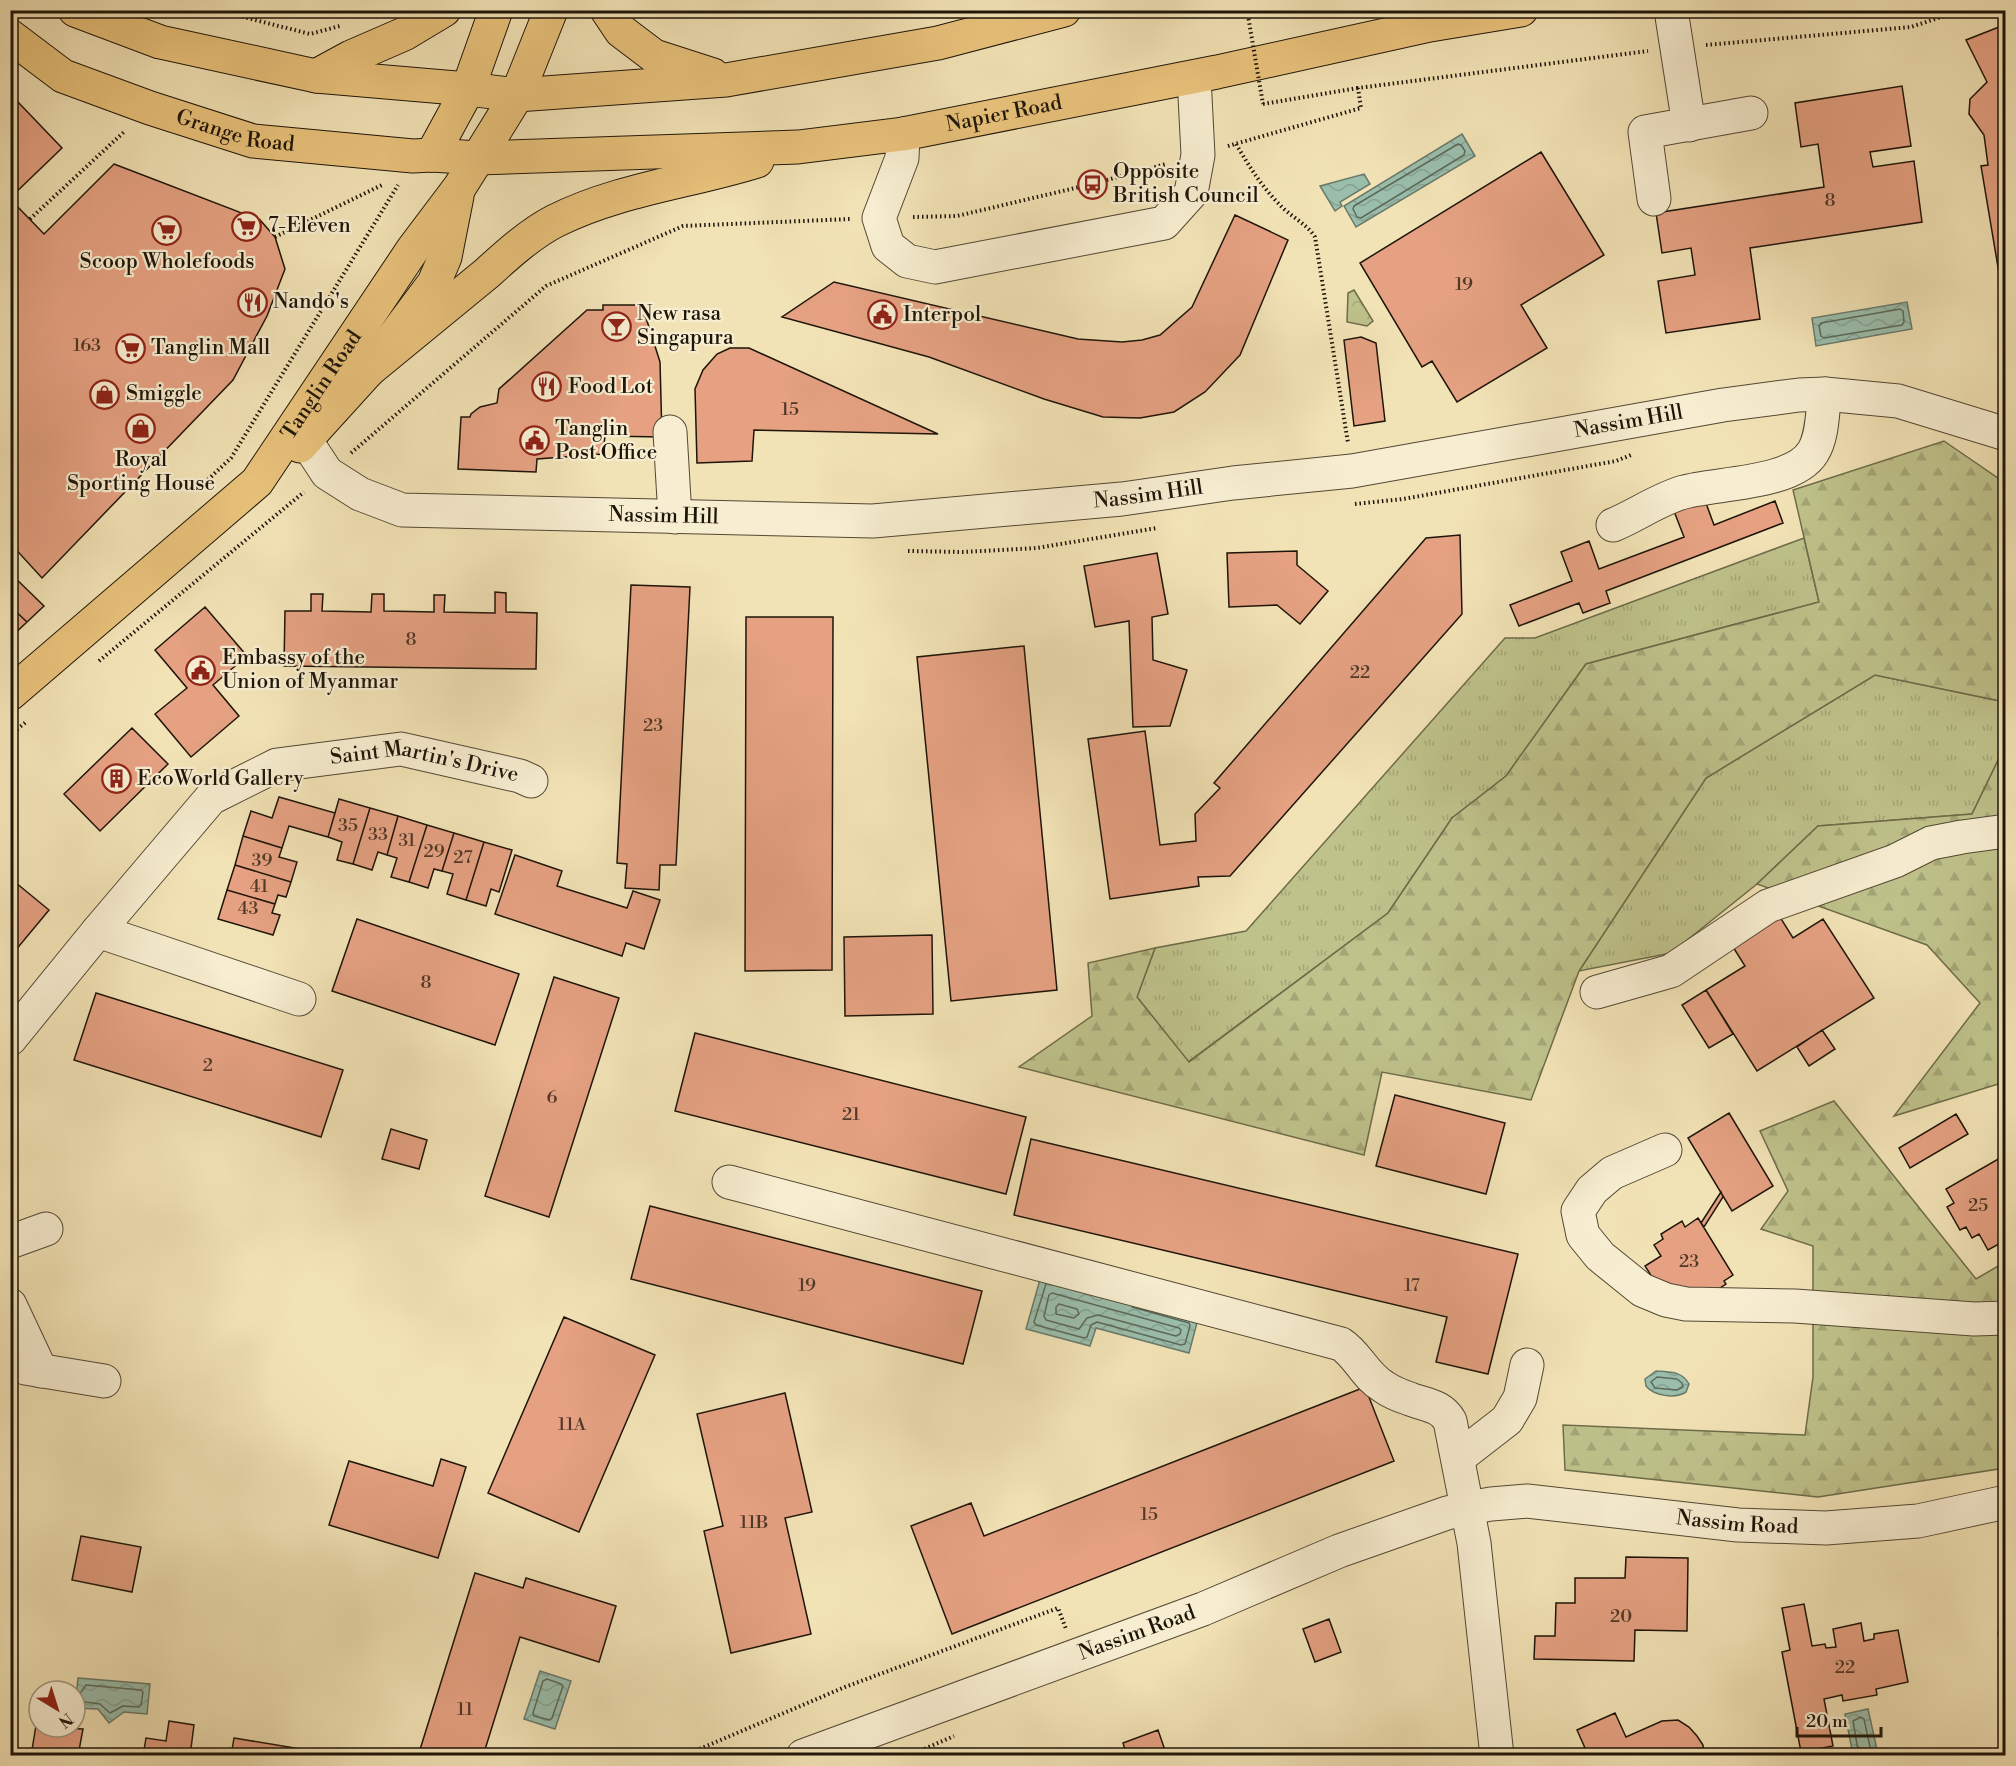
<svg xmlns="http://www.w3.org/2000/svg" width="2016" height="1766" viewBox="0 0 2016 1766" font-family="'Libre Bodoni',serif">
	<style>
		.grass { fill: url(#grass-tufts); stroke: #6e6c4a; stroke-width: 1.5 }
		.forest { fill: url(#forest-firs); stroke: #6e6c4a; stroke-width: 1.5 }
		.park { fill: url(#park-crowns); stroke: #6e6c4a; stroke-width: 1.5 }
		.water { fill: url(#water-waves); stroke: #697a6b; stroke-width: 1.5 }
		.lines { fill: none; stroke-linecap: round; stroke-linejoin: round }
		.shore { stroke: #5c6a5a; stroke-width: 1.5 }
		.building { fill: #e5a182; stroke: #1e1509; stroke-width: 1.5 }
		.minor-casing { stroke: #534834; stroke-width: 35 }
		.major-casing { stroke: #1e1509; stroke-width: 35 }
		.path { stroke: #1e1509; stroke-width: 4; stroke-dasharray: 1.5 3; stroke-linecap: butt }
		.minor { stroke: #f7edd0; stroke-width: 33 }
		.major { stroke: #e9c27b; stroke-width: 33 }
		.path-bridge { stroke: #1e1509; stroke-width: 4; stroke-dasharray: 1.5 3; stroke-linecap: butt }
		.labels { text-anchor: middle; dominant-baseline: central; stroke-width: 4.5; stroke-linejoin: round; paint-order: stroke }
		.number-label { font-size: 18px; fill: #503827 }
		.street-label { font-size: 21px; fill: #1e1509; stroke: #f7edd0 }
		.poi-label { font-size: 21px; fill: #1e1509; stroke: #f7edd0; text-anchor: start }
	</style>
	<defs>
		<pattern id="grass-tufts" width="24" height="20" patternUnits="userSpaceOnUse" patternTransform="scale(1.5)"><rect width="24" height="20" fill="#bfc28b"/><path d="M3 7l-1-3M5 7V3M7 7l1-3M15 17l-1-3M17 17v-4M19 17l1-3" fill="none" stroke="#a4a677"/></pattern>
		<pattern id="forest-firs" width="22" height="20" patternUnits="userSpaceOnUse" patternTransform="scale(1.5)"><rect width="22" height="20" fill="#bfc28b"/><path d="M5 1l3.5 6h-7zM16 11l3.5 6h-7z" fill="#a4a677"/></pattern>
		<pattern id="park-crowns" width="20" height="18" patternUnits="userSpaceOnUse" patternTransform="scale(1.5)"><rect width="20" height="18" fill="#bfc28b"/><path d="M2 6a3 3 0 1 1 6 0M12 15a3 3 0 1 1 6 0" fill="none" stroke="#a4a677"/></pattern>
		<pattern id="water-waves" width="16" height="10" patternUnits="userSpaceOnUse" patternTransform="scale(1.5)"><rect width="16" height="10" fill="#9bbeac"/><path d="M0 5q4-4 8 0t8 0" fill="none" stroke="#85a293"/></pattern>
	</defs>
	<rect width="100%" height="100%" fill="#f2e3b6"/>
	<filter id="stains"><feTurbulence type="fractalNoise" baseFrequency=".00333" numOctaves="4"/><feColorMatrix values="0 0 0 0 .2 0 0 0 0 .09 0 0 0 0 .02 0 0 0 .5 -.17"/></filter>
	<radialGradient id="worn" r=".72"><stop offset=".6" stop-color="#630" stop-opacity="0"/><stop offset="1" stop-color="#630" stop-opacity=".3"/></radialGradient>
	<path class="grass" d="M1804 538 1819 602 1586 664 1506 776 1452 818 1388 913 1188 1062 1137 997 1155 948 1246 931 1505 638H1535Z
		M1875 675 2005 702V746L1972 814 1818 826 1757 884 1671 953 1579 971 1706 778Z"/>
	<path class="forest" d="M1944 441 2005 483V702L1875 675 1706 778 1579 971 1531 1100 1382 1072 1364 1155 1019 1067 1092 1016 1088 963 1155 948 1137 997 1189 1062 1388 913 1452 818 1506 776 1586 664 1819 602 1793 490Z
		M2005 746V1082L1894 1116 1980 1003 1927 945 1757 884 1818 826 1972 814Z
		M1834 1101 1976 1279 2005 1262V1468L1818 1497 1565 1470 1563 1425 1805 1435 1813 1377V1246L1761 1229 1788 1191 1760 1131Z"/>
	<path class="park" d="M1354 290 1373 321 1367 326 1347 322 1348 293Z"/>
	<path class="water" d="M1462 134 1475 156 1356 227 1344 206Z
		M1364 174 1370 184 1340 202 1342 206 1335 211 1320 186Z
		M1907 302 1912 329 1816 346 1812 318Z
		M1041 1276 1198 1319 1189 1353 1096 1328 1090 1346 1026 1329Z
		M1656 1371C1670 1372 1682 1371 1689 1384L1686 1392C1675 1399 1654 1396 1646 1386L1645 1379Z
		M540 1671 571 1681 555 1729 524 1719Z
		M78 1678 150 1684 147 1714 124 1712 109 1723 98 1709 75 1708Z
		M1868 1709 1878 1754 1853 1755 1845 1714Z"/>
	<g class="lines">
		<path class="shore" d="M1458 144 1461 145 1465 151 1464 155 1361 218 1357 217 1353 209 1354 206Z
			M1900 309 1903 311 1904 322 1902 325 1824 338 1821 336 1819 326 1821 323Z
			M1046 1284 1034 1322 1036 1325 1084 1338 1087 1337 1091 1325 1097 1322 1181 1345 1185 1344 1190 1326 1189 1323 1132 1307
			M1052 1293 1179 1328 1181 1330 1180 1334 1176 1336 1098 1315 1087 1318 1079 1329 1046 1320 1044 1316 1049 1295Z
			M1059 1304 1077 1309 1079 1314 1074 1318 1056 1314V1307Z
			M1657 1377 1677 1379 1682 1383 1683 1387 1677 1390 1655 1388 1651 1382Z
			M547 1679 561 1684 563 1686 552 1718 550 1720 534 1716 533 1713 543 1681Z
			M86 1685 141 1690 143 1692 141 1705 139 1707 123 1706 110 1713 100 1704 78 1701 77 1698Z
			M1859 1756 1853 1721 1861 1717 1864 1719 1872 1756"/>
	</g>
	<path class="building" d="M1999 27 2001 31 2006 29V298L2003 297 1981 166 1988 165 1984 135 1969 114 1970 99 1987 82 1966 40Z
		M1902 86 1911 146 1870 152 1873 167 1914 161 1922 222 1750 248 1760 319 1666 333 1658 281 1695 275 1691 248 1662 253 1656 213 1824 187 1818 144 1801 147 1795 103Z
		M17 101 62 148 10 198V107Z
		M1541 152 1604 255 1521 305 1547 348 1457 402 1432 361 1422 367 1360 263Z
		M114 164 260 220 275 237 285 269 267 316 233 380 42 578 10 543V204L13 202 44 234Z
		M1235 215 1288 240 1240 355 1205 392 1174 412 1140 418 1103 417 1044 399 929 357 782 317 834 282 1078 339 1122 342 1142 340 1160 335 1192 307Z
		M603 305H642L660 362 662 437 605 436 603 454 537 459 536 472 458 469 461 417H470L471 414 480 407 497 403 499 389 587 310H603Z
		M1361 337 1376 343 1385 421 1354 426 1344 340Z
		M730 348H749L938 434 754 430 752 461 697 463 695 389 703 370 717 354Z
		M1703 495 1714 525 1775 501 1783 523 1606 591 1610 603 1583 613 1579 603 1519 626 1510 605 1572 581 1561 552 1589 541 1599 569 1684 537 1672 506Z
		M1460 535 1462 614 1230 876 1198 877 1199 886 1110 899 1088 739 1145 731 1160 845 1196 841 1195 814 1220 788 1214 783 1426 538Z
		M1297 551V565L1328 591 1300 624 1277 605 1229 607 1227 553Z
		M1157 553 1168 614 1152 617 1153 660 1187 670 1170 726 1133 727 1129 621 1095 627 1084 566Z
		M10 573 44 606 27 622 10 606Z
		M631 585 690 587 676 865H660L659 890 625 888 627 864 617 863Z
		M495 592 506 593V612L537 613 536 669 284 666 285 611H311V594H323L322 611 371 612 372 594H384V611L434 612V595H445L444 612 495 613Z
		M10 606 27 622 10 638Z
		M205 607 247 656 213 685 239 716 191 757 155 714 187 688 155 650Z
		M746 617H833L832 970 745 971Z
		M1024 646 1057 990 951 1001 917 657Z
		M132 728 168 764 100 831 64 794Z
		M279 797 335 813 328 837 289 826 282 848 243 836 251 811 272 818Z
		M339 799 370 808 353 864 337 860 342 842 328 837Z
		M370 808 398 816 387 855 378 852 372 870 353 864Z
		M398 816 427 825 409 882 391 877 397 858 387 855Z
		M427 825 454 833 442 871 434 869 428 888 409 882Z
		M454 833 484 842 466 900 447 894 453 874 442 871Z
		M243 836 282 848 279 857 297 862 291 882 235 865Z
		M484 842 512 850 499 892 491 889 486 906 466 900Z
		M515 855 562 871 557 886 627 908 633 891 660 900 644 949 626 943 622 956 495 914Z
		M235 865 291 882 286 897 278 895 275 904 227 890Z
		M10 878 49 910 10 957Z
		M227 890 275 904 272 913 280 915 273 935 218 919Z
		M1775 909 1793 938 1823 919 1874 998 1757 1071 1706 990 1745 966 1728 939Z
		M357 919 519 974 495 1045 332 991Z
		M932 935 933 1014 845 1016 844 937Z
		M554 977 619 998 549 1217 485 1196Z
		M1706 990 1733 1034 1709 1048 1682 1005Z
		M96 993 343 1070 321 1137 74 1060Z
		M1822 1030 1835 1049 1809 1066 1797 1047Z
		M695 1033 1026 1117 1006 1194 675 1111Z
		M1395 1095 1505 1123 1486 1194 1376 1166Z
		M1729 1113 1773 1186 1732 1211 1688 1138Z
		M1956 1114 1968 1134 1910 1168 1899 1148Z
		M391 1129 427 1140 419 1169 382 1159Z
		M1031 1139 1518 1254 1488 1374 1436 1362 1447 1317 1014 1215Z
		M2000 1158 2006 1168V1240L1988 1250 1979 1234 1972 1238 1966 1227 1960 1230 1947 1207 1954 1203 1946 1189Z
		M1721 1192 1723 1197 1704 1227 1701 1223Z
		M650 1206 982 1291 963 1364 631 1279Z
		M1698 1218 1733 1275 1724 1281 1726 1284 1702 1300 1666 1299 1645 1266 1661 1256 1654 1245 1663 1239 1661 1234 1682 1221 1685 1227Z
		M564 1317 655 1355 579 1532 488 1493Z
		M1365 1387 1394 1461 952 1634 911 1526 971 1503 984 1536Z
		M785 1393 812 1512 785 1518 811 1634 731 1653 704 1531 723 1526 697 1414Z
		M441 1459 466 1467 438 1558 329 1525 349 1461 433 1486Z
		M81 1536 141 1547 132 1592 72 1580Z
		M1626 1557 1688 1558 1687 1631 1635 1630 1634 1661 1534 1659 1535 1636H1555L1556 1603H1575V1578H1625Z
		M475 1573 523 1588 526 1578 616 1606 599 1662 520 1637 483 1756H418Z
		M1804 1604 1812 1646 1825 1644 1826 1648 1836 1647 1833 1629 1861 1623 1864 1641 1874 1639V1634L1898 1630 1908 1682 1876 1689 1877 1695 1843 1701 1842 1695 1824 1699 1833 1746 1801 1752 1782 1652 1790 1650 1782 1608Z
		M1329 1619 1341 1652 1315 1662 1303 1629Z
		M2006 1631V1678L1998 1632Z
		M39 1707V1727L83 1729 78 1756H31Z
		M1615 1713 1626 1737 1662 1721 1678 1720 1689 1727 1697 1736 1703 1745 1704 1756H1586L1588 1755 1577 1730Z
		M169 1721 194 1725 190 1756H143L146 1738 166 1741Z
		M1158 1730 1167 1756H1127L1123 1743Z
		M234 1738 343 1756H231Z"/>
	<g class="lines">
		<defs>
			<g id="minor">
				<path d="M1671 10 1689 125"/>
				<path d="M903 134 902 158 879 218 888 246 907 261 935 267 1164 223 1191 193 1198 155 1194 77"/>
				<path d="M1654 199 1645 132 1751 113"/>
				<path d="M670 432 675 517"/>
				<path id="s1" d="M306 441 327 473 360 494 402 510 873 521 1122 499 1233 483 1352 471 1723 405 1799 395 1825 394 1898 401 2006 434"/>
				<path d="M1613 525C1637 515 1659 499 1684 492 1717 483 1794 484 1813 452 1823 436 1822 412 1825 394"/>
				<path d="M98 931 299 999"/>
				<path d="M1597 992 1671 971 1768 906 1895 861 1931 843 1962 837 2006 831"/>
				<path id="s2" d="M10 1039 98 931 211 798 277 765 401 749 520 776 531 781"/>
				<path d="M1665 1150 1612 1173 1592 1190 1578 1211 1583 1235 1600 1256 1642 1290 1666 1300 1686 1304 1795 1306 1974 1319 2006 1318"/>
				<path d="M729 1182 1341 1344C1358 1355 1365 1376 1384 1387 1391 1392 1401 1396 1410 1399 1425 1405 1441 1405 1450 1421L1474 1543 1497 1756"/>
				<path d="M10 1242 46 1229"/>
				<path d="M10 1305 41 1371"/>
				<path d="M10 1361 25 1368 104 1381"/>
				<path d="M1458 1458 1507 1420 1520 1398 1527 1365"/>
				<path id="s3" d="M803 1756 1203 1609 1339 1551 1447 1513 1468 1508 1491 1504 1527 1501 1738 1525 1826 1528 1918 1521 2006 1502"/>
			</g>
			<g id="major">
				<path d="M75 10 160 42 316 76 468 89 517 95 726 80 938 43 1064 10"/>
				<path d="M607 10 621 31 654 56 713 75"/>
				<path id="s4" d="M10 36 63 76 150 108 253 141 413 156 432 155 478 158 798 147 903 134 1217 72 1430 25 1521 10"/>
				<path d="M316 76 351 57 404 34 444 10"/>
				<path d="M432 155 468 89 496 10"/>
				<path d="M369 370C408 338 447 306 486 274 507 255 530 234 555 221 619 189 690 182 757 161"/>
				<path d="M300 446 369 370 434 283 445 257 457 196"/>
				<path id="s5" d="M10 694 257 482 413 249 459 188 478 158 517 95 551 10"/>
			</g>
		</defs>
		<use href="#minor" class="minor-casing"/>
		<use href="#major" class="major-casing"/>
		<path class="path" d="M216 10 310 34 340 26
			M363 16 373 10
			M1706 45 1911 27 1962 10
			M1263 104 1358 88
			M1236 144C1249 166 1262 187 1280 205 1290 216 1307 224 1315 237L1348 443
			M1228 146 1361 108 1358 88 1648 51
			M913 217 957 216 1092 184 1166 164
			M30 219 125 131
			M275 237 382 185
			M351 453 546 286 683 226 851 219
			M198 489 231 458 398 185
			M1355 504 1403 499 1616 461 1631 455
			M908 551 964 552 1037 548 1157 528
			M99 661 304 492
			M10 735 26 722
			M683 1756 845 1687 1058 1608 1066 1629
			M908 1756 954 1736"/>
		<use href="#minor" class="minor"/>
		<use href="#major" class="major"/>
		<path class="path-bridge" d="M1247 10 1263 104"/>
	</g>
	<defs>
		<symbol id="bus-ring" viewBox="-11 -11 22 22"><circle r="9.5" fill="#f7edd0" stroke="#8f2418" stroke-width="1.5"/><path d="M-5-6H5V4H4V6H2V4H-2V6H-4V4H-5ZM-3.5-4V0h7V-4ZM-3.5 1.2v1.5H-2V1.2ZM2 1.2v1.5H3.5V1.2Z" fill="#8f2418"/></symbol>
		<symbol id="supermarket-ring" viewBox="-11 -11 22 22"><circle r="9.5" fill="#f7edd0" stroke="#8f2418" stroke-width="1.5"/><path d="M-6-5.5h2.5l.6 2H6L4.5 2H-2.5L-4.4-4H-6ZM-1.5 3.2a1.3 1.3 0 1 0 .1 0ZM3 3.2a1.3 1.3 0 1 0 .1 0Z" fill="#8f2418"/></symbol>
		<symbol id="restaurant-ring" viewBox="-11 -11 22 22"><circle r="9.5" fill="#f7edd0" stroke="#8f2418" stroke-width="1.5"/><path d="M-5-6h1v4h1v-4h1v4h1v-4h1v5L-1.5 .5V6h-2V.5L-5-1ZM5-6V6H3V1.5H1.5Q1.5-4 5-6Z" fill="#8f2418"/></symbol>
		<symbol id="civic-ring" viewBox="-11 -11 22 22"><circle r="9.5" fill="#f7edd0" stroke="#8f2418" stroke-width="1.5"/><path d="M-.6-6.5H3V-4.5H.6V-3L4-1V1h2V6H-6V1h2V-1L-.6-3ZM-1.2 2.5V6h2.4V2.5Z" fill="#8f2418"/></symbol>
		<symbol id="bar-ring" viewBox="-11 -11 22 22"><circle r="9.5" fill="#f7edd0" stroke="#8f2418" stroke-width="1.5"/><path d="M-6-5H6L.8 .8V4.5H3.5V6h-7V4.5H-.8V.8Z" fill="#8f2418"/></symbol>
		<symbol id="shop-ring" viewBox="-11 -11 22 22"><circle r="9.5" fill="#f7edd0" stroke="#8f2418" stroke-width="1.5"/><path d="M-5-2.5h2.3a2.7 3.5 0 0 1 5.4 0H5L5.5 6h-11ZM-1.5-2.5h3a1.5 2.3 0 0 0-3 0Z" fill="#8f2418"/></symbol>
		<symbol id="building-ring" viewBox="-11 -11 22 22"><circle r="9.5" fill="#f7edd0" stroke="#8f2418" stroke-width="1.5"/><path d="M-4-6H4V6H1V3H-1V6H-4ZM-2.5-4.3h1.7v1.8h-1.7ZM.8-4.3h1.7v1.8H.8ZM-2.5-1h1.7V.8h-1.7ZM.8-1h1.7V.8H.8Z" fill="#8f2418"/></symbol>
	</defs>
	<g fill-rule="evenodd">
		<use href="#bus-ring" x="1076" y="168" width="33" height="33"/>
		<use href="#supermarket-ring" x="230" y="210" width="33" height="33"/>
		<use href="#supermarket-ring" x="150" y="214" width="33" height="33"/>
		<use href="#restaurant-ring" x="236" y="286" width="33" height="33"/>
		<use href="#civic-ring" x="866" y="298" width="33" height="33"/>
		<use href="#bar-ring" x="600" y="310" width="33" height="33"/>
		<use href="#supermarket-ring" x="114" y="332" width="33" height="33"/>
		<use href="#restaurant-ring" x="530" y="370" width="33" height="33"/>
		<use href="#shop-ring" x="88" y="378" width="33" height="33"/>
		<use href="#shop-ring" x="124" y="412" width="33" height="33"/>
		<use href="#civic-ring" x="518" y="424" width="33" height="33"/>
		<use href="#civic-ring" x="184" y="654" width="33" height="33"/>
		<use href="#building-ring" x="100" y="762" width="33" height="33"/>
	</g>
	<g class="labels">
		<g class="number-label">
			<text x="1830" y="200">8</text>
			<text x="1464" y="284">19</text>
			<text x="87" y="345">163</text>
			<text x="790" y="409">15</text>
			<text x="411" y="639">8</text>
			<text x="1360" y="672">22</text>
			<text x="653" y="725">23</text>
			<text x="348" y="825">35</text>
			<text x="378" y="834">33</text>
			<text x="407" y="840">31</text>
			<text x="434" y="851">29</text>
			<text x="463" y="857">27</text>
			<text x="262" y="860">39</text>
			<text x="259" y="886">41</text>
			<text x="248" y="908">43</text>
			<text x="426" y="982">8</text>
			<text x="208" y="1065">2</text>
			<text x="552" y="1097">6</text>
			<text x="851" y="1114">21</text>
			<text x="1978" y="1205">25</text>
			<text x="1689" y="1261">23</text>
			<text x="807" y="1285">19</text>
			<text x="1412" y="1285">17</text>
			<text x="572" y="1424">11A</text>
			<text x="1149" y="1514">15</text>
			<text x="754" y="1522">11B</text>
			<text x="1621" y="1616">20</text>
			<text x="1845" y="1667">22</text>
			<text x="465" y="1709">11</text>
		</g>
		<g class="street-label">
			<text stroke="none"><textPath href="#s4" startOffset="1022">Napier Road</textPath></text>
			<text stroke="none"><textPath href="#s4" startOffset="248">Grange Road</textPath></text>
			<text stroke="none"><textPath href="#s5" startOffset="442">Tanglin Road</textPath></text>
			<text stroke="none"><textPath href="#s1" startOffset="1356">Nassim Hill</textPath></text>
			<text stroke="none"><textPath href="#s1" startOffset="870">Nassim Hill</textPath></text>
			<text stroke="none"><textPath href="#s1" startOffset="384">Nassim Hill</textPath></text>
			<text stroke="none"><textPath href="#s2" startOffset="537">Saint Martin's Drive</textPath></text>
			<text stroke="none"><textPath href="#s3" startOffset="981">Nassim Road</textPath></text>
			<text stroke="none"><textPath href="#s3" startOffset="356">Nassim Road</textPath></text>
		</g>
		<g class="poi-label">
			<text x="1113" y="172">Opposite<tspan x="1113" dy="24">British Council</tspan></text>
			<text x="268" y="226">7-Eleven</text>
			<text x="167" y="262" text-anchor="middle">Scoop Wholefoods</text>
			<text x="273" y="302">Nando's</text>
			<text x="637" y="314">New rasa<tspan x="637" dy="24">Singapura</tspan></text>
			<text x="903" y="315">Interpol</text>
			<text x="151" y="348">Tanglin Mall</text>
			<text x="568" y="387">Food Lot</text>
			<text x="126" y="394">Smiggle</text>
			<text x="555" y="429">Tanglin<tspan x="555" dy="24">Post Office</tspan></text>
			<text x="141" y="460" text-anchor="middle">Royal<tspan x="141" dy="24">Sporting House</tspan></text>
			<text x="222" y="658">Embassy of the<tspan x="222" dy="24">Union of Myanmar</tspan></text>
			<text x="137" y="779">EcoWorld Gallery</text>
		</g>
	</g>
	<rect width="2016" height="1766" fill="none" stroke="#f2e3b6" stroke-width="36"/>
	<rect x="12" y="12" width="1992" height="1742" fill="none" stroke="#1e1509" stroke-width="3"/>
	<rect x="18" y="18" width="1980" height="1730" fill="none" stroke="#1e1509" stroke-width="1.5"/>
	<g transform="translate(57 1709) rotate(142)"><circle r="28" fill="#f7edd0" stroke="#a09780" stroke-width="1.5"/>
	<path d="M0-4.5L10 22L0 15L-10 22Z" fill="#8f2418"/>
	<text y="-9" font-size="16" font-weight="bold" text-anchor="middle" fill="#1e1509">N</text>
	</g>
	<path d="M1797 1727v9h84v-9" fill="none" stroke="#1e1509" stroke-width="3"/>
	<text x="1806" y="1727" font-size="18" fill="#1e1509" stroke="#f7edd0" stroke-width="4.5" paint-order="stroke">20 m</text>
	<rect width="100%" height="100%" filter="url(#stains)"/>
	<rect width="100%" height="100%" fill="url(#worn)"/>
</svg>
